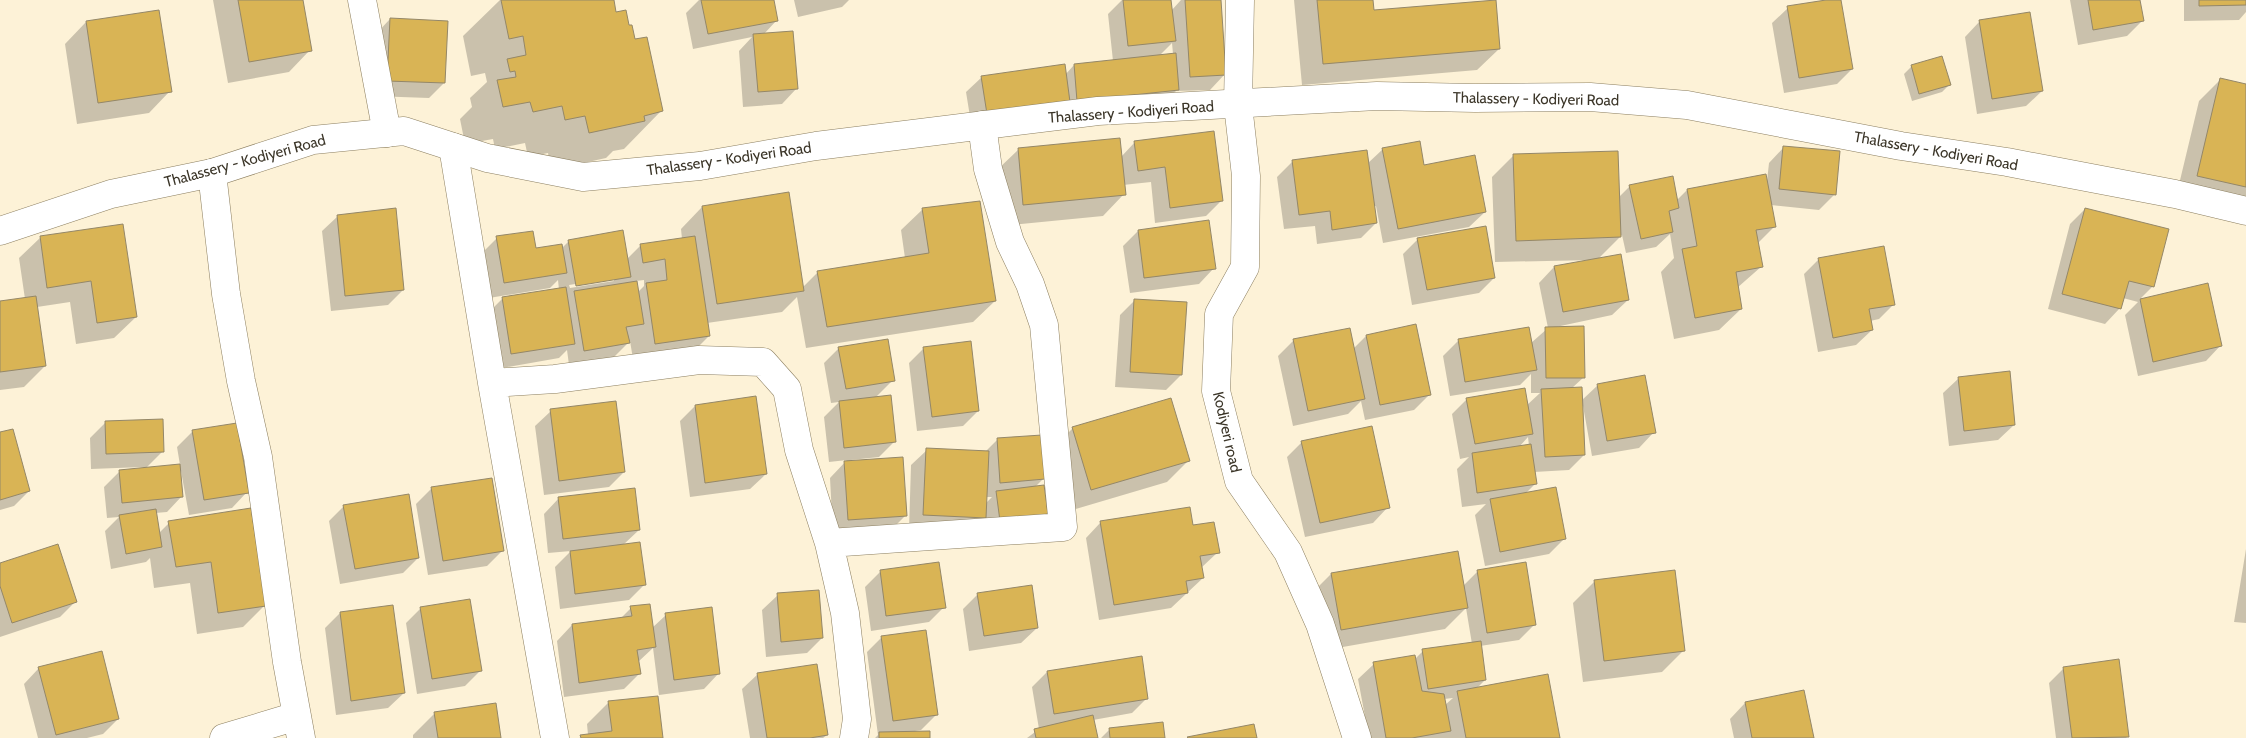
<svg xmlns="http://www.w3.org/2000/svg" width="2246" height="738" viewBox="0 0 2246 738" font-family="Cabin,sans-serif">
	<style>
		.shadow { fill: #0003; fill-rule: evenodd }
		.building { fill: #d9b455; stroke: #948768 }
		.lines { fill: none; stroke-linecap: round; stroke-linejoin: round }
		.minor-casing { stroke: #8c7f60; stroke-width: 29 }
		.tertiary-casing { stroke: #8c7f60; stroke-width: 29 }
		.secondary-casing { stroke: #8c7f60; stroke-width: 29 }
		.minor { stroke: #fff; stroke-width: 28 }
		.tertiary { stroke: #fff; stroke-width: 28 }
		.secondary { stroke: #fff; stroke-width: 28 }
		.labels { text-anchor: middle; dominant-baseline: central; stroke-width: 4; stroke-linejoin: round; paint-order: stroke }
		.street-label { font-size: 15px; fill: #3b3528; stroke: #fff }
	</style>
	<rect width="100%" height="100%" fill="#fdf2d7"/>
	<path class="shadow" d="M213 0H302L310 50 289 72 228 83Z
		M500 0H612L615 13 628 27 661 111 624 149 613 151 606 158 551 170 548 153 528 157 525 143 495 149 493 139 465 144 460 119 472 107 470 98 487 82 485 73 471 76 463 36Z
		M699 0H773L777 20 763 35 797 88 782 104 743 107 739 51 752 37 693 49 686 13Z
		M794 0H849L842 7 798 17Z
		M1122 0H1170L1171 11 1181 0H1220L1225 74 1210 90 1176 91 1163 104 972 129 966 92 982 77 1065 75 1074 65 1113 61 1108 14ZM1172 43 1173 54 1159 56Z
		M1294 0H1372V12L1499 49 1477 70 1302 85Z
		M1833 0H1840L1852 69 1837 84 1784 93 1772 23 1788 8Z
		M2070 0H2139L2142 21 2127 36 2078 45Z
		M2184 0H2246V12L2239 20 2184 21Z
		M390 19 444 83 429 98 372 96 375 35Z
		M1980 21 2042 91 2026 106 1977 114 1965 37Z
		M86 22 170 91 149 113 77 124 65 44Z
		M1912 66 1949 85 1942 92 1912 101 1904 74Z
		M2221 79 2246 85V205L2176 197 2199 101Z
		M1135 142 1221 201 1206 216 1155 223 1151 182 1123 185 1124 194 1103 216 1002 226 997 170 1019 149 1121 157Z
		M1784 147 1835 194 1819 210 1771 205 1775 226 1757 244 1762 266 1737 288 1741 309 1719 330 1674 339 1661 272 1674 258 1670 234 1656 247 1626 253 1622 235 1597 260 1628 300 1612 315 1551 328 1584 377 1572 388 1581 401 1598 385 1654 432 1639 448 1592 456 1583 406H1582L1584 455 1569 470 1534 472 1536 483 1526 493 1564 539 1549 554 1485 566 1475 515 1486 504 1462 507 1457 469 1469 457 1460 459 1452 414 1467 399 1527 405 1540 393H1531V374L1520 385 1450 396 1443 356 1459 340 1531 343 1548 328 1539 283 1554 267 1594 260 1495 262 1492 177 1513 156 1619 197 1630 186 1676 201 1687 190 1767 181 1769 163ZM1528 437 1529 446 1519 447Z
		M1383 149 1423 166 1485 212 1469 227 1383 243 1376 206 1373 207 1376 223 1361 238 1317 244 1315 226 1284 229 1277 177 1292 162 1367 164Z
		M702 207 803 287 818 272 905 258 901 230 923 209 995 301 973 322 806 348 797 297 782 312 707 323 709 336 687 358 634 365 630 341 613 358 569 365 567 350 559 358 496 369 487 314 502 299 559 290 558 280 550 288 489 298 482 253 497 238 535 250 561 249 569 241 627 259 641 245 682 239 681 229ZM614 278V281L570 288 569 285ZM644 280V286L638 292 636 281Z
		M2085 209 2153 286 2139 300 2207 284 2221 345 2206 361 2138 376 2125 315 2138 302 2123 298 2120 308 2105 324 2048 309 2070 224Z
		M338 216 403 290 388 305 331 311 322 231Z
		M1138 231 1214 268 1199 284 1130 293 1123 246Z
		M41 237 136 317 114 338 76 344 70 302 37 307 45 366 24 387 0 390V302L25 299 19 258Z
		M1418 239 1494 278 1479 293 1412 305 1403 254Z
		M1819 259 1894 304 1879 319 1870 321 1872 330 1856 345 1818 352 1804 274Z
		M1135 300 1181 375 1166 390 1115 387 1120 315Z
		M1366 336 1429 395 1414 410 1365 420 1361 401 1348 414 1293 426 1278 356 1293 341 1353 349Z
		M839 348 893 380 876 397 895 441 879 457 851 460 905 516 890 531 833 535 830 478 847 460 829 462 824 417 839 402 831 403 824 363Z
		M924 348 978 411 963 426 917 431 909 363Z
		M1959 378 2014 425 1998 440 1949 446 1943 393Z
		M695 406 766 474 750 489 690 497 680 421Z
		M551 411 624 472 609 487 544 495 535 426Z
		M105 423 163 451 145 469 180 465 177 447 192 432 247 492 232 508 189 515 181 471H179L182 496 167 512 155 513 159 533 169 523 265 605 243 627 197 634 190 583 154 588 150 558 146 562 111 569 105 531 119 517 107 518 104 487 119 472 144 469 143 467 91 469 90 438Z
		M1073 428 1189 460 1167 482 1069 511 1051 450Z
		M0 434 29 491 14 506 0 510Z
		M998 439 1044 478 1035 487 1047 514 1032 529 909 530 911 465 927 450 985 452ZM985 497H992L985 504Z
		M1302 442 1388 507 1373 523 1305 537 1287 457Z
		M432 488 502 551 487 566 428 575 416 504Z
		M559 498 639 530 623 545 644 585 629 600 560 609 555 567 571 551 548 553 544 514Z
		M344 506 418 558 403 573 340 584 329 521Z
		M1101 522 1192 527 1218 552 1201 568 1203 578 1171 608 1099 620 1086 538Z
		M2246 549V623L2234 622Z
		M938 563 944 607 929 622 871 631 865 587 880 572Z
		M0 564 76 601 60 617 0 637Z
		M1478 571 1534 625 1519 640 1480 646 1485 680 1476 689 1559 738H1369L1358 679 1374 664 1415 659 1423 651 1472 644 1466 608 1445 629 1320 651 1310 595 1331 574 1463 586ZM1453 698 1445 705 1444 699Z
		M1595 581 1684 650 1662 672 1583 682 1573 603Z
		M978 594 1037 628 1021 643 969 651 963 609Z
		M778 595 822 638 807 653 766 657 762 610Z
		M421 608 481 670 465 686 417 694 406 623Z
		M631 608 652 628 666 615 719 673 704 689 659 695 653 648 638 662 639 674 624 689 564 697 557 641 572 625 620 619Z
		M340 613 404 693 388 708 336 715 325 628Z
		M882 637 936 715 921 730 915 731 929 738H875L878 735 867 652Z
		M39 668 118 719 103 734 87 738H38L24 684Z
		M2064 668 2128 736 2126 738H2056L2049 683Z
		M1047 672 1147 698 1132 713 1093 720 1097 738H1027L1039 729 1032 687Z
		M758 674 827 735 823 738H750L742 689Z
		M609 702 662 738H579L588 735 587 724Z
		M1745 703 1813 738H1734L1730 719Z
		M434 714 500 738H413V735Z
		M1110 729 1164 738H1101Z"/>
	<path class="building" d="M238 0H303L312 51 249 62Z
		M501 0H614L616 12 626 10 629 25H632L635 39 647 37 663 111 644 116 645 121 589 133 585 116 565 120 562 106 533 112 530 102 503 107 497 80 516 77 515 71 510 72 507 59 526 55 523 36 509 39Z
		M701 0H774L778 21 708 34Z
		M1123 0H1171L1176 41 1128 46Z
		M1185 0H1221L1226 75 1190 77Z
		M1317 0H1373L1374 10 1496 0 1500 49 1323 64Z
		M1826 0H1841L1853 69 1799 78 1787 6Z
		M2088 0H2140L2144 21 2093 30Z
		M2199 0H2246V5L2199 6Z
		M159 10 172 92 98 103 86 21Z
		M2030 12 2043 91 1992 99 1979 20Z
		M390 18 448 21 445 83 387 81Z
		M793 31 798 89 758 92 753 34Z
		M1176 53 1179 90 1077 101 1074 64Z
		M1942 56 1951 85 1919 94 1911 65Z
		M1065 64 1070 102 987 114 981 76Z
		M2220 78 2246 84V187L2197 176Z
		M1214 131 1223 201 1170 208 1165 167 1138 171 1134 141Z
		M1120 138 1126 195 1023 205 1018 148Z
		M1420 141 1424 165 1475 155 1486 212 1398 229 1382 148Z
		M1783 146 1840 151 1836 195 1779 189Z
		M1367 150 1377 223 1332 230 1330 211 1299 215 1292 160Z
		M1618 151 1621 237 1516 241 1513 154Z
		M1766 174 1776 227 1756 230 1763 267 1736 272 1742 309 1695 318 1682 249 1697 246 1687 189Z
		M1673 176 1679 208 1669 211 1673 232 1641 239 1629 185Z
		M789 192 804 291 717 304 702 206Z
		M980 201 996 301 827 327 817 271 929 253 922 208Z
		M396 208 404 290 345 296 337 215Z
		M2085 208 2169 229 2154 287 2129 281 2121 309 2062 294Z
		M1209 220 1216 269 1144 278 1138 230Z
		M123 224 137 317 97 323 91 281 47 288 40 236Z
		M1486 226 1495 278 1427 290 1417 238Z
		M623 230 631 277 576 286 568 240Z
		M533 231 536 248 562 244 567 273 504 283 496 236Z
		M695 236 710 336 655 344 646 283 667 280 665 259 643 263 640 244Z
		M1884 246 1895 305 1869 309 1873 330 1833 338 1818 258Z
		M1621 254 1629 300 1563 312 1554 266Z
		M637 281 644 324 626 327 630 343 584 351 574 291Z
		M2208 283 2222 346 2153 362 2140 299Z
		M566 287 575 344 511 354 502 297Z
		M36 296 46 366 0 372V301Z
		M1134 299 1187 302 1182 375 1130 372Z
		M1416 324 1431 395 1380 405 1366 335Z
		M1584 326 1585 378H1546L1545 327Z
		M1529 327 1537 370 1465 382 1458 339Z
		M1350 328 1365 399 1308 411 1293 339Z
		M888 339 895 381 846 389 838 347Z
		M971 341 979 411 932 417 923 347Z
		M2010 371 2015 425 1964 431 1958 377Z
		M1645 375 1656 433 1607 441 1597 384Z
		M1582 387 1585 455 1545 457 1541 389Z
		M1525 388 1533 434 1475 444 1466 398Z
		M891 395 896 442 844 448 839 401Z
		M756 396 767 474 705 483 695 405Z
		M1171 398 1190 461 1091 490 1072 427Z
		M616 401 625 472 559 481 550 409Z
		M163 419 164 452 106 454 105 421Z
		M237 423 249 493 204 500 192 430Z
		M1372 426 1390 508 1320 523 1301 441Z
		M13 429 30 491 0 500V432Z
		M1042 435 1045 479 1000 483 997 438Z
		M1531 444 1537 484 1477 493 1472 453Z
		M926 448 989 451 986 518 923 515Z
		M903 457 907 516 848 520 844 461Z
		M180 464 183 497 122 503 119 470Z
		M492 478 504 551 443 561 431 487Z
		M1044 485 1048 514 1000 521 996 491Z
		M1556 487 1566 539 1500 552 1490 499Z
		M635 488 640 530 563 539 558 497Z
		M409 494 419 558 355 569 343 505Z
		M1190 507 1193 525 1214 522 1220 553 1200 556 1204 578 1186 581 1188 593 1114 605 1100 521Z
		M251 508 266 606 218 613 211 562 176 567 168 521Z
		M156 509 162 547 126 554 119 515Z
		M640 542 646 585 575 594 570 551Z
		M58 544 77 602 12 623 0 586V563Z
		M1458 551 1468 608 1341 630 1331 573Z
		M939 562 946 608 886 616 880 570Z
		M1526 562 1536 625 1487 633 1477 570Z
		M1675 570 1685 651 1604 661 1594 580Z
		M1032 585 1038 628 984 636 977 593Z
		M819 590 823 638 781 642 777 593Z
		M470 599 482 671 432 679 420 607Z
		M650 604 656 647 637 650 641 674 579 683 572 624 632 616 630 606Z
		M393 605 405 693 351 701 340 612Z
		M712 607 720 674 674 680 665 613Z
		M926 630 938 715 893 721 881 636Z
		M1481 641 1486 680 1428 689 1422 649Z
		M102 651 119 719 56 735 38 667Z
		M1415 655 1422 691 1444 694 1451 731 1412 738H1386L1373 662Z
		M1142 656 1148 699 1054 714 1047 671Z
		M2119 659 2129 737 2072 738 2063 667Z
		M817 664 828 735 810 738H767L757 673Z
		M1548 674 1560 738H1466L1457 691Z
		M1804 690 1814 738H1752L1745 702Z
		M658 696 663 738H581L580 735 612 731 608 701Z
		M496 703 501 738H438L434 712Z
		M1093 715 1098 738H1036L1034 729Z
		M1163 722 1165 738H1110L1109 728Z
		M1254 724 1257 738H1188L1187 737Z
		M930 731V738H879V732Z"/>
	<g class="lines">
		<defs>
			<path id="minor" d="M362 0 387 133
				M453 147 492 383 555 379 699 360 763 362 787 389 799 450 829 543 845 613 857 719 854 738
				M212 173 226 294 241 381 258 457 287 662 301 738
				M492 383 555 738
				M829 543 1063 527 1044 325 1030 284 1010 242 988 169 982 125
				M224 738 297 716"/>
			<path id="tertiary" d="M1240 0 1238 105 1246 176 1245 267 1219 314 1216 391 1239 481 1288 552 1320 624 1357 738"/>
			<path id="secondary" d="M0 231 111 194 212 173 313 140 404 131 487 158 583 177 700 166 816 146 1098 111 1377 96 1475 98 1590 97 1687 105 1901 146 2007 162 2175 194 2246 211"/>
		</defs>
		<use href="#minor" class="minor-casing"/>
		<use href="#tertiary" class="tertiary-casing"/>
		<use href="#secondary" class="secondary-casing"/>
		<use href="#minor" class="minor"/>
		<use href="#tertiary" class="tertiary"/>
		<use href="#secondary" class="secondary"/>
	</g>
	<g class="labels">
		<g class="street-label">
			<text transform="translate(1536 99) rotate(1)">Thalassery - Kodiyeri Road</text>
			<text transform="translate(1131 112) rotate(-4)">Thalassery - Kodiyeri Road</text>
			<text transform="translate(1936 151) rotate(10)">Thalassery - Kodiyeri Road</text>
			<text transform="translate(729 159) rotate(-8)">Thalassery - Kodiyeri Road</text>
			<text transform="translate(245 161) rotate(-15)">Thalassery - Kodiyeri Road</text>
			<text transform="translate(1227 432) rotate(77)">Kodiyeri road</text>
		</g>
	</g>
</svg>
